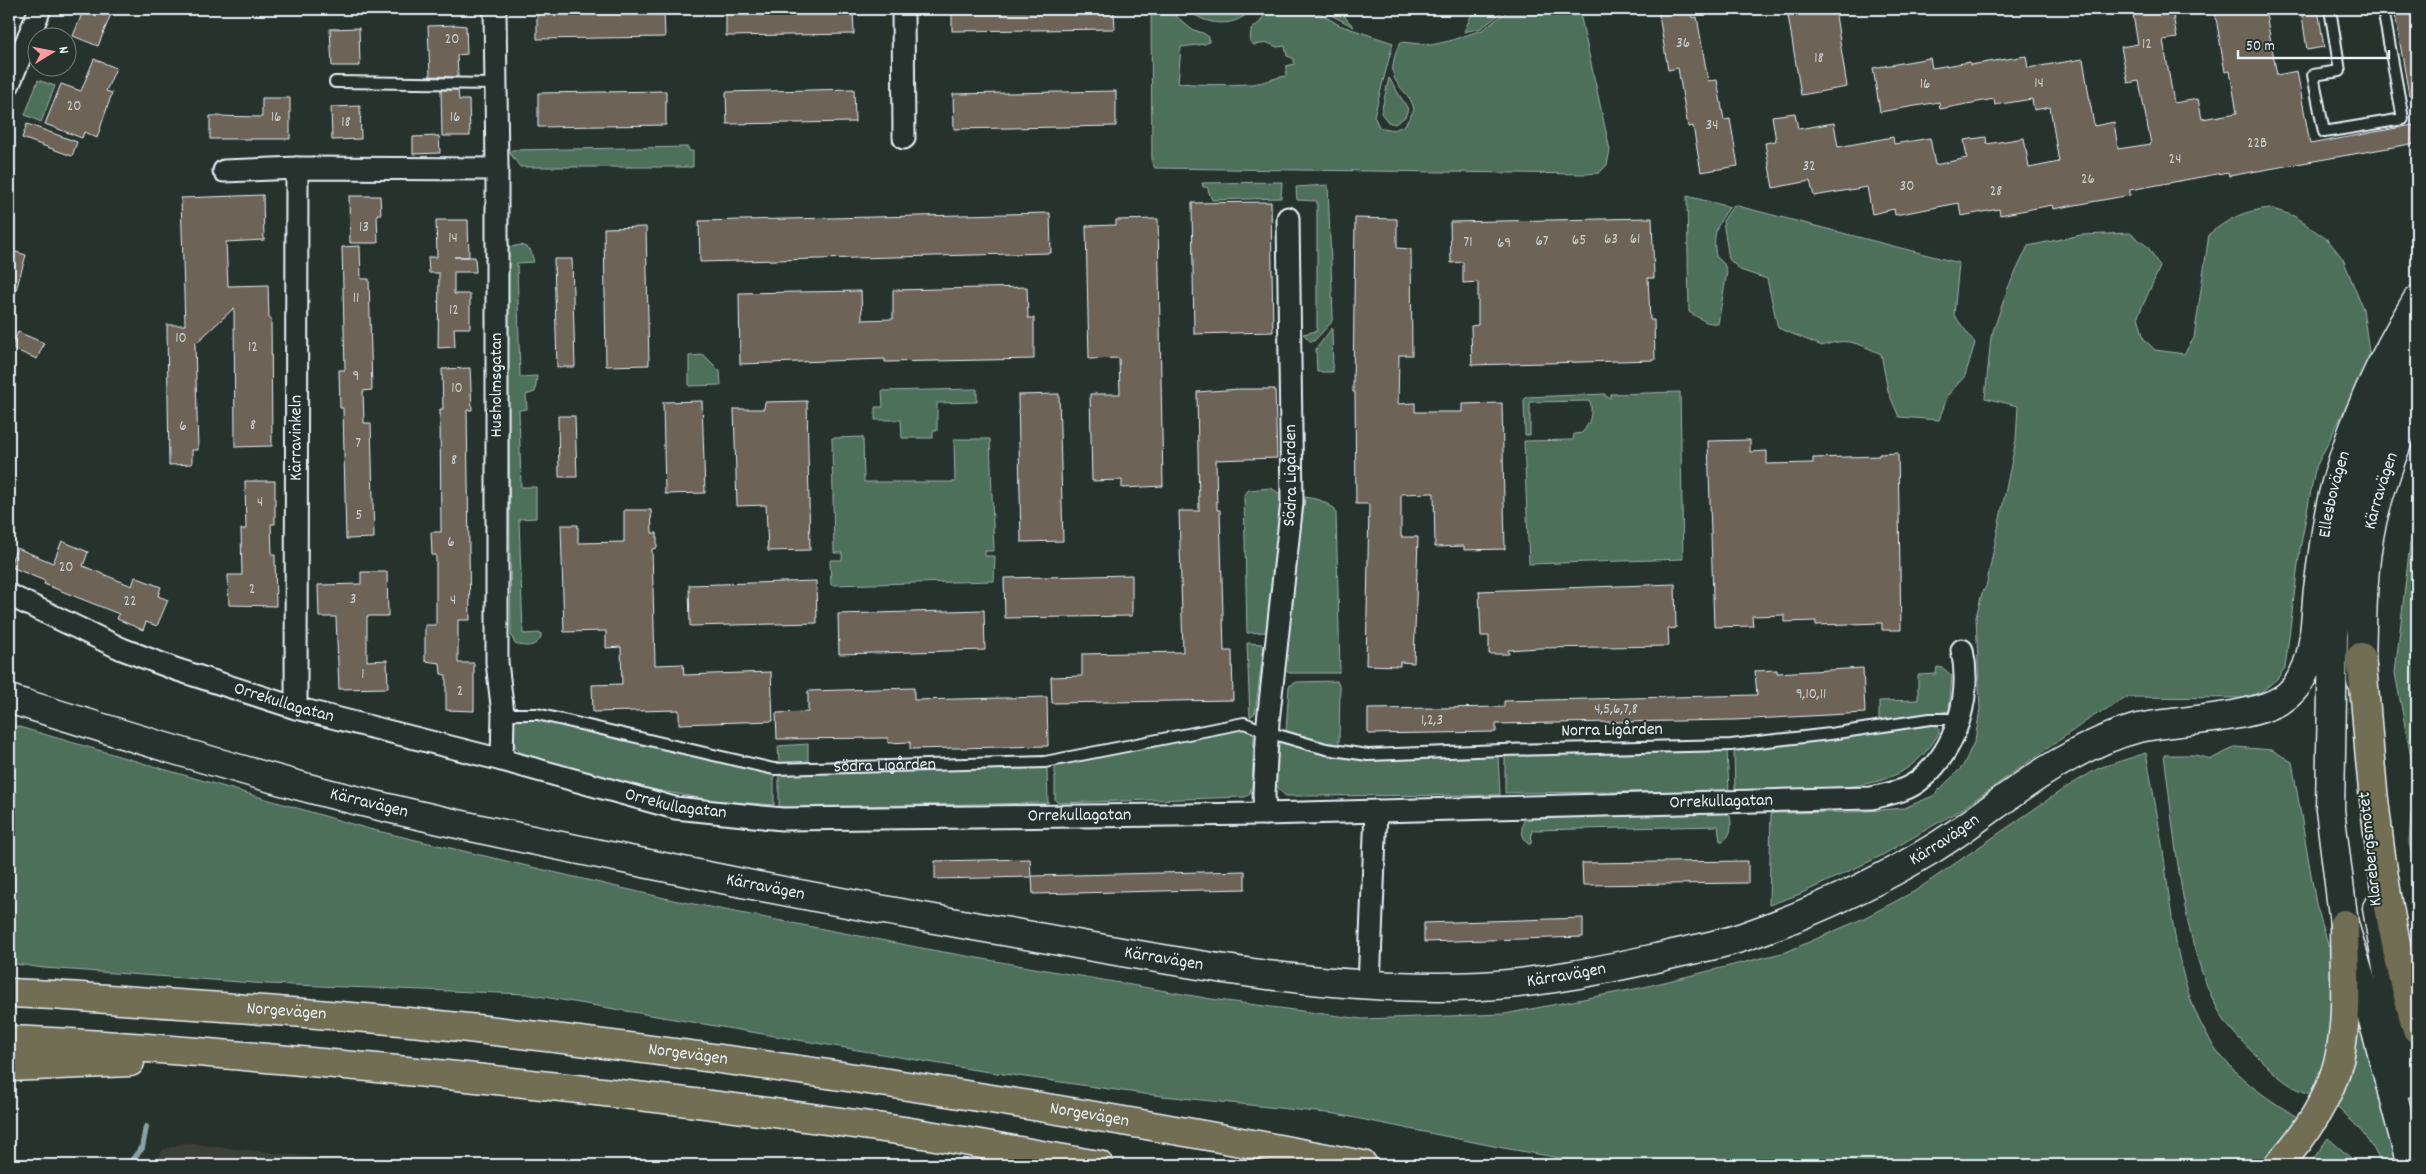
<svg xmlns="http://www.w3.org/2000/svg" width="2426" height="1174" viewBox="0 0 2426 1174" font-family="Dekko,sans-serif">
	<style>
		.built { fill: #3b4139 }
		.green { fill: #4e705a; stroke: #9bb0a9 }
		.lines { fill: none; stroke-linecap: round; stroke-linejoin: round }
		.stream { stroke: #89a2a5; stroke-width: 6 }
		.building { fill: #6d6356; stroke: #e8f1f8 }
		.lane-casing { stroke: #e8f1f8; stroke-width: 14 }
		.street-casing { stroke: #e8f1f8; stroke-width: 25 }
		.secondary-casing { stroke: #e8f1f8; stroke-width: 31 }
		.highway-casing { stroke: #e8f1f8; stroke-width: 31 }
		.lane { stroke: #26332d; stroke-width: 10 }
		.street { stroke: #26332d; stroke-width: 21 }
		.secondary { stroke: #26332d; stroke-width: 28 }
		.highway { stroke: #726e52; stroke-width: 28 }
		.labels { text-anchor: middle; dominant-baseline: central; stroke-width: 4; stroke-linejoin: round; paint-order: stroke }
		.number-label { font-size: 15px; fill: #c9ced0 }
		.street-label { font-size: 18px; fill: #e8f1f8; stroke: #26332d }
	</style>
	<rect width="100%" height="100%" fill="#26332d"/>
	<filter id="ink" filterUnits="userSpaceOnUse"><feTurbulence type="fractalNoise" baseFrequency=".02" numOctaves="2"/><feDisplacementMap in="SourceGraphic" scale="10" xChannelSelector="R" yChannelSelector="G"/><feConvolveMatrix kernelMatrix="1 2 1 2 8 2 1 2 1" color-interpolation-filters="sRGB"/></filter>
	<g filter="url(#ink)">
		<path class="built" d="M184 1143 382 1165H157L162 1150Z"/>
		<path class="green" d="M1151 9H1168L1191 29 1203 33 1209 37V42L1205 44 1181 47 1178 83C1202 85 1228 85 1252 84 1265 83 1275 77 1286 76V66L1294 64 1293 58 1287 56 1285 46 1277 47 1268 43 1254 45 1250 42 1251 30 1260 22 1268 9H1313L1339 25 1393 43 1374 116 1379 127 1394 130 1405 125 1414 110C1411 89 1387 87 1394 60 1395 54 1397 47 1401 42L1431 45 1449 41 1482 30 1508 11 1530 12 1543 9H1579L1610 150 1607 165 1599 173 1585 174 1155 168 1152 163Z
			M1187 9H1252C1235 29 1205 26 1187 9Z
			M1319 9H1343L1345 17 1354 27Z
			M1474 9H1507L1481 28 1464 32Z
			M1389 78 1408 109 1405 117 1395 124 1388 122 1381 113Z
			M38 80 55 86 41 122 25 115Z
			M688 147 689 151H693V167H520L509 152 512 150Z
			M1282 182 1281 198 1212 200 1207 187H1203L1202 183Z
			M1328 185 1333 317 1331 323 1314 341H1310L1303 334 1317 331V201L1297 200 1296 187Z
			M1687 196 1730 207C1717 223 1712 235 1716 256L1724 264 1727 272 1718 324 1706 322 1689 312Z
			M1734 205 1959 263 1954 315 1975 343 1965 376 1948 395 1939 420 1899 417 1888 391 1881 354C1857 343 1847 337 1822 346L1778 328 1767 279 1740 270 1729 259 1723 221Z
			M2270 208 2294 216 2328 240 2343 259 2363 309 2370 359 2315 469 2300 549 2285 668 2277 679 2261 692 2243 698 2128 697 2092 717 1962 809 1879 857 1800 894 1769 905 1771 813 1855 812 1904 808 1933 796 1963 766 1975 740 1980 709 1976 617 1982 593 1986 587 2016 440 2018 406 1985 398 1991 337 2008 288 2028 246 2081 235 2130 233 2148 247 2160 267 2138 316 2144 339 2155 350 2184 354 2194 338 2209 234C2230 218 2243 211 2270 208Z
			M521 245 530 249 534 262 517 263 520 377 537 376 535 392 526 395 527 409 519 410 521 487H536V518L519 519 523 634 541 633V637C535 648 526 647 515 644L511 635 507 253 510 247Z
			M1332 328 1333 372H1317L1316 349Z
			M704 355 720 371 721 385 689 386V356Z
			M977 389V402L937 403V431H933V438H902L901 420H875V407H883L882 391Z
			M1680 392 1683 559 1529 564 1524 441 1573 440 1574 434 1582 433C1590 423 1593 414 1590 401L1530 402V435H1525L1524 400 1526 397 1605 394V396L1610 398 1611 394Z
			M863 437 864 482H955L954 439H990L994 551H985V556H995L994 581 831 585 830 560H842V553H834L832 438Z
			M1271 488 1282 495 1267 628 1265 632 1247 633 1244 494 1249 490Z
			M1305 497 1320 500 1334 508 1336 513 1340 670 1338 673H1289L1283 668Z
			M2417 522V880L2409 842 2414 773 2395 673 2410 544Z
			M1247 643 1262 644 1264 646 1255 713 1250 717Z
			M1937 667 1943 668 1952 676 1949 711 1879 723V701L1918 700V675L1936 674Z
			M1337 681 1340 688 1339 742 1337 747 1288 735 1286 731 1289 686 1297 682Z
			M520 717 542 720 774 772V805L711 800 645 788 527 757C511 748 512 737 512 720Z
			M9 724 369 829 673 900 932 950 1211 999 1362 1019 1505 1014 1640 988 1786 952 1862 919 1915 891 2062 790 2099 768 2146 753C2152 785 2158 818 2163 851 2173 921 2178 1012 2229 1065 2250 1088 2276 1104 2302 1120L2285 1147 2264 1165H1599L1498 1147 1336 1114 1144 1094 976 1070 526 994 268 984 44 968 9 963Z
			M1932 724 1939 728V733C1906 791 1850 787 1793 789 1776 789 1751 793 1735 789L1734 753 1740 749Z
			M1241 727 1248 729 1254 736 1252 786 1249 795 1245 797 1058 803 1055 800V765Z
			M1277 741 1330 755 1379 760 1498 755 1500 795 1286 796C1267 783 1274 761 1277 741Z
			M808 744V762L779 763 778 746Z
			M2236 747 2272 750 2292 762 2316 904 2333 960 2336 1007 2328 1051 2315 1095C2291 1090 2276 1075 2259 1058 2246 1046 2230 1031 2221 1015 2181 946 2175 834 2164 755H2195L2211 759Z
			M1727 750 1729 791 1505 793V758L1508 754Z
			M1045 766 1047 768 1048 803 779 807V772Z
			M1723 812 1730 816C1732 826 1732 835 1723 841H1720L1718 826 1532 830 1531 844H1528C1520 835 1520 823 1528 815Z
			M2358 1001 2397 1165H2381C2373 1141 2355 1124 2337 1106 2357 1071 2358 1040 2358 1001Z
			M2328 1138 2359 1165H2309Z"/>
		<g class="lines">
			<path class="stream" d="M134 1165 133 1159 142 1148 146 1127"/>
		</g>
		<path class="building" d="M84 9H113L98 46 73 36Z
			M537 9H664L665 37 537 39Z
			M726 9H853L854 34 726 36Z
			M952 9H1114L1115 29 952 31Z
			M1658 9H1690L1692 18 1697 17 1708 81 1717 80 1724 120 1730 119 1738 166 1701 172 1693 126 1688 127 1678 68 1668 70Z
			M1787 9H1835L1847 87 1801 95Z
			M2132 9H2172L2177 38 2163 40 2174 103 2198 99 2202 119 2237 113 2230 71 2225 72 2215 12 2231 9H2265L2277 75 2297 71 2310 144 2413 125 2416 143 2229 176 2228 172 2130 190V195L2053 209 2052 205 2000 215 1999 209 1961 216 1959 203 1895 215 1894 209 1872 214 1867 187 1814 196 1810 181 1773 188 1765 143 1776 141 1772 116 1795 113 1798 129 1834 123 1838 147 1893 137 1894 144 1930 138 1935 165 1967 158 1964 140 1986 137 1987 144 2024 138 2029 168 2059 162 2050 107 2034 110 2032 99 1995 105 1994 99 1940 109 1939 102 1880 112 1873 68 1930 58 1932 68 1970 62V65L2026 56 2028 68 2083 59 2094 126 2114 122 2118 149 2151 144 2139 81 2128 83 2121 47 2138 44Z
			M2301 9H2318L2324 47 2307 50Z
			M2394 9H2412L2417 42V94L2409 95Z
			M457 25 466 26 467 54 457 55 458 77 430 76 428 26Z
			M359 28 360 66H332L330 29Z
			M94 59 116 68 106 91 112 93 97 138 84 132 82 138 45 124 61 84 81 91Z
			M854 89 855 122 727 124 726 92Z
			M441 90H458L459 100H469L470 136H442Z
			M666 91V125L538 127V93Z
			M1116 91V126L954 129 953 94Z
			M262 98H290V139H210V116L262 117Z
			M360 106 361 139 332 140 331 107Z
			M27 124 77 142 72 156 22 138Z
			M439 136 440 153 413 154V137Z
			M263 195 264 240 226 242 228 286 268 285 269 318H271L272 446 235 447 234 308 195 344 198 450H192V464L169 465 167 325H185L181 198Z
			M349 196H380L381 214H377L378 243H350Z
			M1271 202 1273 332 1194 334 1192 203Z
			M1050 213 1051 253 700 262 699 221Z
			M1355 218 1397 219V248L1411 249 1412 355H1399L1398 404 1415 403V412H1462V404L1502 403 1505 549 1464 550V546L1435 547 1434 493 1401 494V537H1418L1414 663 1400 662V666L1366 665 1369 504H1356L1355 392H1353Z
			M1652 218 1654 278H1648L1650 320H1654L1655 360 1472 365 1471 326 1478 325V282L1463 283V262L1451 263 1450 222Z
			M1158 219 1163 486 1122 488V480L1092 481 1090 394H1120L1119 358 1089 359 1086 226 1116 225V220Z
			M436 220H468L469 257H454H475L476 272H454V294H470V328H454L455 347 438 348 439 273H429L428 257H437Z
			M646 227 649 365 606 366 604 228Z
			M360 246 361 279H369L372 390 363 391 364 423H371L374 538 346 539 343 408H340L339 370H345L342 247Z
			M9 250 26 255 13 300 9 299Z
			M554 259H572L575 367H557Z
			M1027 287 1028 318H1034V359L885 362V359L740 364 739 293 861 291 862 320 893 319V290Z
			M18 332 44 343 37 359 11 348Z
			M470 368 472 410H467L470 620H458V663H474V711L446 710V675L441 674 440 663 425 661V625H436V555H432L431 532H441L440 409H443L442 369Z
			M1240 389H1275L1277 458 1216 460 1217 510H1220L1224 651H1232L1233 700 1052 703 1051 677 1082 676V654L1183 652 1179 511H1199L1197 392Z
			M1059 394 1063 541 1021 542 1018 395Z
			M702 401 705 493 665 494 663 402Z
			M807 401 810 550 768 551 766 505 737 506 734 409H764L765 402Z
			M558 416H575L577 477H559Z
			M1750 440V452L1767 451V464L1813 463V458L1879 456V454L1898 453 1901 630H1882V623L1816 625V621L1784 622V615L1752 616 1753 626 1714 627 1708 441Z
			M245 481H275V524H271L272 555H275L276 606 229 605 228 575H242L241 529H246Z
			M624 510H651L652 533H657V548L652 549 655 665 683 664 684 675 771 672 773 721 679 724V710L593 712 592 685 622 684 621 647 606 648V631L564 632 561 525H578V543L624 542Z
			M62 541 88 552 83 566 132 586 135 577 161 587 158 596 168 600 157 626 146 622 143 630 117 619 119 614 44 584 45 581 9 566 17 548 53 563Z
			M361 572H387L388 616H367V661L387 660 388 688 339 689 336 617H319L318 585 361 584Z
			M1132 575V616L1005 618 1004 578Z
			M816 581 817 623 690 626 689 585Z
			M1675 584 1676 628 1668 629 1669 646 1539 648 1508 650 1509 654H1489V636H1481L1479 591Z
			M984 610 985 650 839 654 838 614Z
			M1863 668 1865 713 1735 720 1496 724V732L1368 734V709L1504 707V701L1757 695 1755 671 1777 670V673Z
			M914 688V700L1047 697 1048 746 910 749V742L888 743V738L777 739 776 713 808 712V691Z
			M1030 859 1031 877 935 879V861Z
			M1748 861V883L1583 885 1582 863Z
			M1245 871V889L1033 894 1032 876Z
			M1583 918V937L1424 942V923Z"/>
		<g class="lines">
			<defs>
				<g id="lane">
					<path d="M2330 9 2340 71 2313 75 2324 132 2403 119 2383 9"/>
					<path d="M335 82 496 84"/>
					<path id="s1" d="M503 714H537L774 769 1045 762 1244 723 1267 732 1326 749 1368 755 1502 750 1731 745 1830 734 1930 719H1958"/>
				</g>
				<g id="street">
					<path d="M495 9 497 169V662L503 714 502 760"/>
					<path d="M903 9 904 138"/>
					<path d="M9 84 40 9"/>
					<path d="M224 171 297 168 497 169"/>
					<path id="s2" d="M9 595 122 649 175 669 296 708 502 760 675 808 782 819 1265 814 1871 798C1888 794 1908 791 1921 779 1957 749 1972 695 1962 650"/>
					<path id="s3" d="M296 708 297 168"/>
					<path id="s4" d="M1265 814 1264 794 1268 722 1292 502 1288 218"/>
					<path d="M1369 986 1376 811"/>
				</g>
				<g id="secondary">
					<path id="s5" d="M2361 681C2362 631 2361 566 2373 518 2384 474 2401 433 2417 391"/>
					<path id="s6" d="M9 699C112 731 214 763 319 791 423 818 529 840 634 861 749 885 864 907 979 927 1143 954 1314 994 1481 986 1542 983 1601 970 1661 957 1688 950 1717 946 1743 937 1809 914 1875 884 1934 848 1978 821 2017 786 2062 761 2086 747 2111 735 2139 728 2178 719 2259 720 2288 695 2317 669 2314 625 2318 589 2323 553 2327 514 2337 479 2355 415 2383 356 2417 300"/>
					<path d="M2377 908 2406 1083"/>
					<path d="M2411 1165 2378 1038 2344 924 2330 810 2333 636 2346 533 2363 463 2378 422 2400 370 2417 338"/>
				</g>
				<g id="highway">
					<path d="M2361 657C2367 710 2369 763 2376 816 2384 888 2397 960 2417 1029"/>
					<path id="s7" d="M9 993 54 995C195 1006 337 1013 477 1029 774 1062 1070 1108 1363 1165"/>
					<path d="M9 1040C132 1045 255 1057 377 1068 551 1085 725 1105 897 1130 965 1140 1032 1154 1099 1165"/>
					<path d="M9 1067 130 1062"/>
					<path d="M2278 1165C2305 1136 2330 1098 2339 1059 2349 1016 2344 968 2344 924"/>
				</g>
			</defs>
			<use href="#lane" class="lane-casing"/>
			<use href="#street" class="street-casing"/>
			<use href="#secondary" class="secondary-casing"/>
			<use href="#highway" class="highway-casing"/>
			<use href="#lane" class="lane"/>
			<use href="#street" class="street"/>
			<use href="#secondary" class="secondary"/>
			<use href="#highway" class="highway"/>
		</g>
	</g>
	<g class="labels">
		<g class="number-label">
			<text x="452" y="40">20</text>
			<text x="1683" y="44">36</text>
			<text x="2147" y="45">12</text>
			<text x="1819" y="59">18</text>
			<text x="2039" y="84">14</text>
			<text x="1925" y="85">16</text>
			<text x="74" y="107">20</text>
			<text x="276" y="118">16</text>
			<text x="455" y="118">16</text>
			<text x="346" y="123">18</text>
			<text x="1712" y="126">34</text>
			<text x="2257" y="144">22B</text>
			<text x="2175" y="160">24</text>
			<text x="1809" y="167">32</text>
			<text x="2088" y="180">26</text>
			<text x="1907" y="187">30</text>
			<text x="1996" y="192">28</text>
			<text x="364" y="228">13</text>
			<text x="453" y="239">14</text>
			<text x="1611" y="240">63</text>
			<text x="1635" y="240">61</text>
			<text x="1579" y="241">65</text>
			<text x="1542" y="242">67</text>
			<text x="1468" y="243">71</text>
			<text x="1504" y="244">69</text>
			<text x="356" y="299">11</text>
			<text x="454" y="311">12</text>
			<text x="181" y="339">10</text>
			<text x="253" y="348">12</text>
			<text x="356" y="377">9</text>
			<text x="457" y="389">10</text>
			<text x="253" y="426">8</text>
			<text x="183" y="427">6</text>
			<text x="358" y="444">7</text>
			<text x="454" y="461">8</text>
			<text x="260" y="503">4</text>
			<text x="359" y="516">5</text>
			<text x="451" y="543">6</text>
			<text x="66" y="568">20</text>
			<text x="252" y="590">2</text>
			<text x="353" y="600">3</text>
			<text x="453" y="601">4</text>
			<text x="130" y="602">22</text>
			<text x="363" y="675">1</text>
			<text x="460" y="692">2</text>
			<text x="1811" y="695">9,10,11</text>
			<text x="1616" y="710">4,5,6,7,8</text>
			<text x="1432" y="721">1,2,3</text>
		</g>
		<g class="street-label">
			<text transform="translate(497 385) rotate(-90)">Husholmsgatan</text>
			<text stroke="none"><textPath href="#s3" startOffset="270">Kärravinkeln</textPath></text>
			<text stroke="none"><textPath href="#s4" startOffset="340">Södra Ligården</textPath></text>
			<text stroke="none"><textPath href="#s5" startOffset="192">Kärravägen</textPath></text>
			<text stroke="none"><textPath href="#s6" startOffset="2584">Ellesbovägen</textPath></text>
			<text stroke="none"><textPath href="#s2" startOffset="296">Orrekullagatan</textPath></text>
			<text transform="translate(1612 731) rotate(-1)">Norra Ligården</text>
			<text stroke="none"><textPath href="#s1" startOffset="388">Södra Ligården</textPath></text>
			<text stroke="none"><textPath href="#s2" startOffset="1748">Orrekullagatan</textPath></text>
			<text stroke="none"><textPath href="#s6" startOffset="375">Kärravägen</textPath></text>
			<text stroke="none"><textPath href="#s2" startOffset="701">Orrekullagatan</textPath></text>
			<text stroke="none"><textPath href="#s2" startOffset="1106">Orrekullagatan</textPath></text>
			<text stroke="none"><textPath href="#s6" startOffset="1995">Kärravägen</textPath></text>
			<text transform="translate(2371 849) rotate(-96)">Klarebergsmotet</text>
			<text stroke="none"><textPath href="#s6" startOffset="780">Kärravägen</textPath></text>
			<text stroke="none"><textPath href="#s6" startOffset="1185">Kärravägen</textPath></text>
			<text stroke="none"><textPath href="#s6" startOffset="1590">Kärravägen</textPath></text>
			<text stroke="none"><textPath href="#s7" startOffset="278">Norgevägen</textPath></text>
			<text stroke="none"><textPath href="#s7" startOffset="682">Norgevägen</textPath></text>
			<text stroke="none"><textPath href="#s7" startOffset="1088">Norgevägen</textPath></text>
		</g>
	</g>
	<rect width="2426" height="1174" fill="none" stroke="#26332d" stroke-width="30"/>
	<rect x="15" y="15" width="2396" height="1144" fill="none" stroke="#e8f1f8" stroke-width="2" filter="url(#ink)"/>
	<g transform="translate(52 52) rotate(80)"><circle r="24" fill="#26332d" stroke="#747f7e"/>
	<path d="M0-4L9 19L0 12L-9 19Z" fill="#ff9aa2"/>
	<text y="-8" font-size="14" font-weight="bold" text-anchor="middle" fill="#e8f1f8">N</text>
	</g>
	<path d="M2238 50v8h151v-8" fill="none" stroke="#e8f1f8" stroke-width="2.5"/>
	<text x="2246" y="50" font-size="15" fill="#e8f1f8" stroke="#26332d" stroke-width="4" paint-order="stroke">50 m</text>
</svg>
